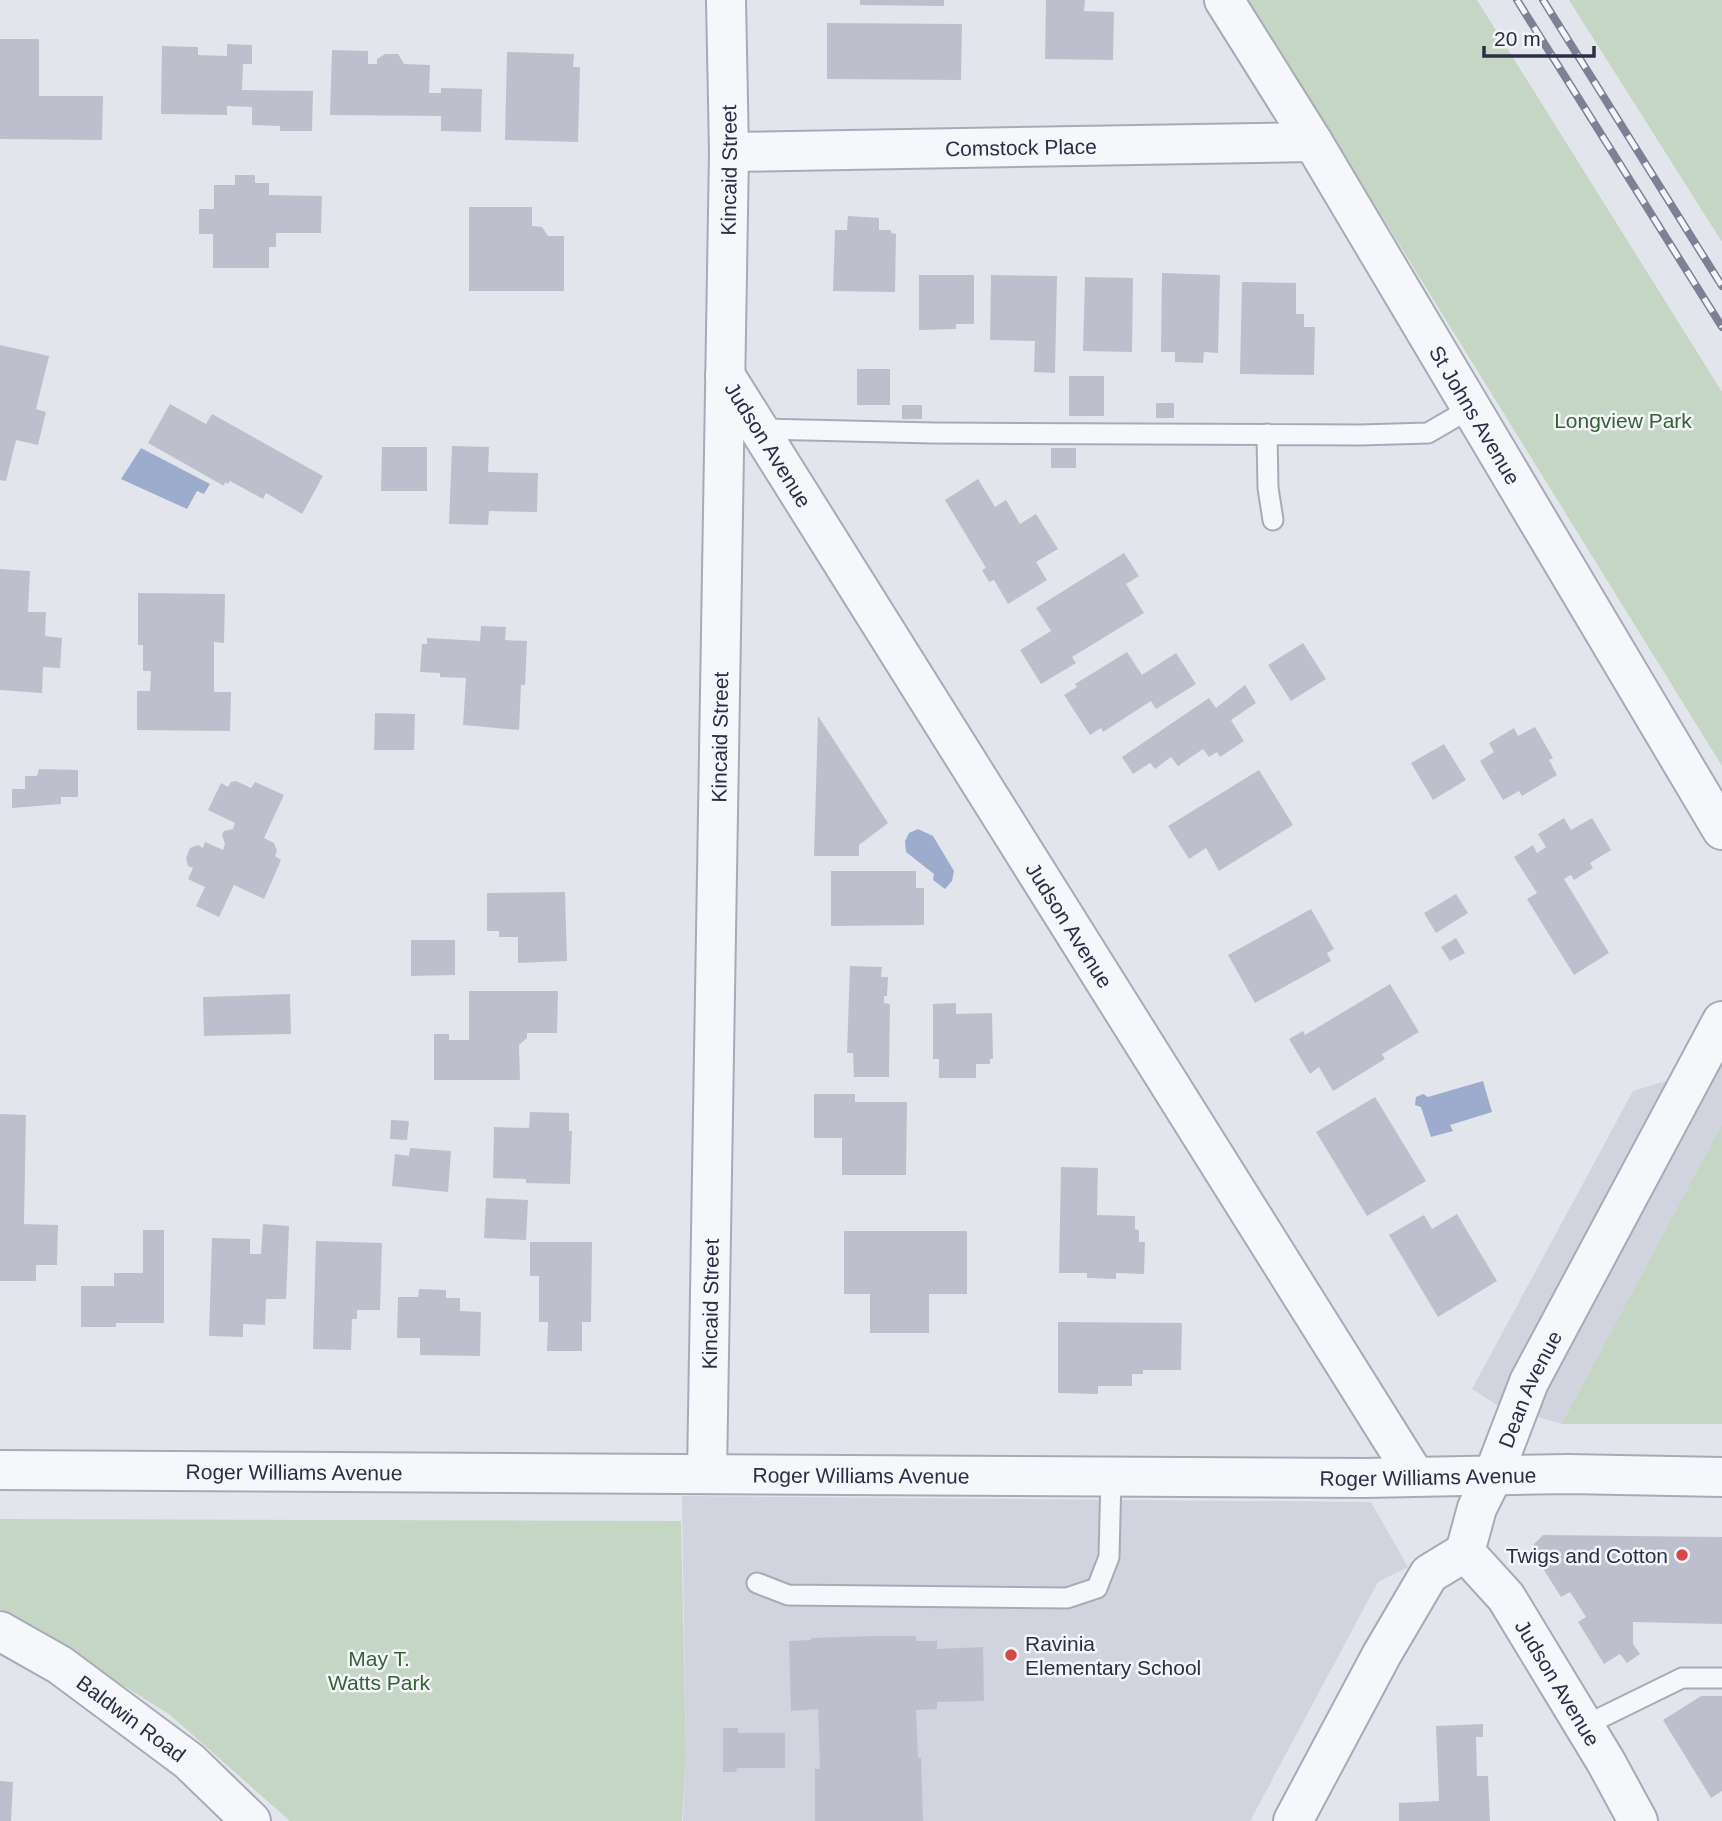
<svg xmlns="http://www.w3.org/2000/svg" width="1722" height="1821" viewBox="0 0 1722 1821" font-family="Arial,sans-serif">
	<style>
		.built { fill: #d1d4de }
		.green { fill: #c5d6c4 }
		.water { fill: #9daccd }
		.building { fill: #bdc0cc }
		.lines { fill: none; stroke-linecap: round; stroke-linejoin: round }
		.service-casing { stroke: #a8abb7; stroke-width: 23 }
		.minor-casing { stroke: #a8abb7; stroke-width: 42 }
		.tertiary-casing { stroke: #a8abb7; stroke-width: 42 }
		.service { stroke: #f6f7fa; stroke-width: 19 }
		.minor { stroke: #f6f7fa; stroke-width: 38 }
		.tertiary { stroke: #f6f7fa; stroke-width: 38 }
		.rail-casing { stroke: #7c8196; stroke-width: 8 }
		.rail { stroke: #f3f5f9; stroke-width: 5; stroke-dasharray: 16; stroke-linecap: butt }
		.poi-dot { fill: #d44945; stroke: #f3f5f9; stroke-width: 2.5 }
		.labels { text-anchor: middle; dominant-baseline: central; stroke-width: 5; stroke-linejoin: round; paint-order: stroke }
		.street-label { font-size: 21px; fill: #2a2f45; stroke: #f3f5f9 }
		.park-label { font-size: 21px; fill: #376137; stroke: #f3f5f9 }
		.poi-label { font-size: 21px; fill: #2a2f45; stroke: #f3f5f9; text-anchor: end }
	</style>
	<rect width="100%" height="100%" fill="#e3e5ec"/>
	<path class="built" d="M1722 1057V1424H1562L1497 1405 1472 1389 1633 1091 1669 1080Z
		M682 1496 1371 1502 1408 1567 1378 1582 1250 1821H683L686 1758Z"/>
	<path class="green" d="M1248 0H1477L1722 392V766Z
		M1569 0H1722V242Z
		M1722 1125V1424H1562Z
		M0 1519 681 1521 686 1758 682 1821H290L169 1714 0 1609Z"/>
	<path class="water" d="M141 448 210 484 204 494 197 491 187 509 121 479Z
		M918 829 933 836 954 871 952 881 945 889 933 880 934 874 906 852 905 841 909 833Z
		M1483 1081 1492 1112 1450 1125 1453 1131 1431 1137 1421 1107 1415 1105 1416 1097 1423 1094 1428 1097Z"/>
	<path class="building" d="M860 0H944V6L860 5Z
		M1046 0H1085L1084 11 1114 12 1113 60 1045 59Z
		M827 23 962 24 961 80 827 79Z
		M0 39H39V96H103L102 140 0 139Z
		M227 44 252 45V64H243L242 90 313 91 312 131H280V126L252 125V107L227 106V115L161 114 162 46 198 47V55L227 56Z
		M332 50 368 51V64H377V59L385 54H398L404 64 430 65 429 93H441V88L482 89 481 132 441 131V116L330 115Z
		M507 52 574 54 573 67H580L578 142 505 140Z
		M235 175H255V183H269V195L322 196 321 233H276V247H269V268H213V234H199V209H214V185H235Z
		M469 207H532V226L542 227 548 236H564V291H469Z
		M848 216 879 218V230H891V233L896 234 895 292 833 291 835 230H847Z
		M1162 273 1220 275 1218 353 1204 352 1203 363 1175 362V352H1161Z
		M919 275H974V324H956V329L919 330Z
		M991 275 1057 276 1055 373 1034 372 1035 341 990 340Z
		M1085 277 1133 278 1132 352 1083 351Z
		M1242 282 1296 283V314H1304V327H1315L1314 375 1240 374Z
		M0 345 49 356 36 409 46 412 38 445 16 440 6 481 0 480Z
		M857 369H890V405H857Z
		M1069 376H1104V416H1069Z
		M1156 403H1174V418H1156Z
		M170 404 206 424 212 414 323 476 302 514 266 493 263 499 230 481 228 484 225 482 224 486 148 443Z
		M902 405H922V419H902Z
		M452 446 489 447 488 472 538 473 537 512 489 511 488 525 449 524Z
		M382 447H427V491H381Z
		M1051 448H1076V468H1051Z
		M978 479 995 507 1006 500 1020 524 1036 514 1058 549 1036 562 1047 580 1008 604 994 580 989 582 982 570 986 568 945 500Z
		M1124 553 1139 576 1126 584 1144 613 1072 657 1076 663 1041 684 1020 650 1051 631 1036 608Z
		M0 569 30 571 28 612H46L45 636 62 638 60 668 43 667 42 693 0 690Z
		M138 593 225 594 224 643 214 642V692H231L230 731 137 730V691H150L151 671H143V645H138Z
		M481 626 506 627 505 640 527 641 525 685H521L519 730 463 725 466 678 440 677V673L420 672 422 644H427V638L480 641Z
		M1303 643 1326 679 1291 701 1268 665Z
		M1127 652 1142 675 1176 653 1196 684 1156 709 1151 701 1103 732 1101 728 1090 735 1064 695 1077 687 1075 684Z
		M1245 685 1256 703 1231 720 1244 741 1220 757 1217 752 1209 757 1203 749 1178 766 1171 757 1155 769 1150 763 1133 774 1122 757 1209 698 1216 708Z
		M375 713 415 714 414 750H374Z
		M818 716 888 823 859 845V856H814Z
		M1535 727 1553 758 1549 760 1557 775 1522 796 1519 791 1503 800 1480 761 1494 752 1489 743 1514 728 1518 736Z
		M1444 744 1466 780 1433 800 1411 763Z
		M39 769 78 770V797H61V804L12 808V789H25V776H37Z
		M1259 770 1293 825 1219 871 1206 848 1189 859 1168 826Z
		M236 781 251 788 255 782 284 795 264 838 274 843 277 851 275 856 281 860 264 899 234 885 219 917 196 906 205 887 188 879 193 868 188 866 186 858 190 848 198 845 203 848 205 842 223 850 225 844 222 835 224 831 233 829 235 823 208 810 221 783 228 787 231 782Z
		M1564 818 1571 830 1592 818 1611 850 1590 863 1593 868 1574 880 1571 875 1564 879 1609 953 1574 975 1527 899 1537 893 1514 857 1533 845 1537 853 1546 847 1538 834Z
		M831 871H916V888H924V925L831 926Z
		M565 892 567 961 518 963V937H499V931H487V893Z
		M1456 894 1468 913 1436 933 1424 913Z
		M1311 909 1334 949 1327 953 1331 961 1255 1003 1228 955Z
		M1456 938 1465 953 1450 961 1441 947Z
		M411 940H455V975L411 976Z
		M850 966 882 967 881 977H888L887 996H884V1003L890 1004 889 1077H854L853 1053H847Z
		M1390 984 1419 1032 1382 1054 1385 1059 1333 1091 1319 1067 1310 1074 1289 1039 1303 1031 1305 1035Z
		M469 991H558L557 1033H527V1038L519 1045 520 1080H434V1034H449V1040H469Z
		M290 994 291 1034 204 1036 203 997Z
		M956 1003V1014L992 1013 993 1059H990V1064H976V1078H939V1059H933V1004Z
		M814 1094H855V1102H907L906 1175H842V1138H814Z
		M1375 1097 1426 1181 1367 1216 1316 1132Z
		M530 1112 569 1113V1131H572L570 1184 526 1183V1179L493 1178 494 1127 529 1128Z
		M0 1114 26 1115 24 1224 58 1225 57 1265H36V1281H0Z
		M391 1120 409 1121 407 1140 390 1139Z
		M410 1148 451 1151 448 1192 392 1186 395 1154 409 1156Z
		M1061 1167 1098 1168 1097 1215 1135 1216V1229L1139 1230V1242H1145L1144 1274 1116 1273V1279L1087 1278V1273H1059Z
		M486 1198 528 1200 526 1240 484 1238Z
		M1457 1214 1497 1281 1438 1317 1389 1235 1424 1215 1432 1229Z
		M263 1224 289 1226 286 1299H266L265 1325 243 1324V1337L209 1336 212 1238 250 1239V1254H261Z
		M143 1230H164V1323H116V1327H81V1286H114V1273H143Z
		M844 1231H967V1294H929V1333H870V1294H844Z
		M316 1241 382 1243 380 1310H357V1319H352L351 1350 313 1349Z
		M530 1242H592L591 1322H582V1351H547L548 1322H539V1276H530Z
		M419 1289 446 1290V1298H460V1311L481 1312 480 1356 420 1355V1338H397L398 1297H418Z
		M1058 1322 1182 1323 1181 1370H1143V1374H1132V1386H1098V1394L1058 1393Z
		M1543 1535 1722 1537V1624L1633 1622V1644L1640 1654 1627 1663 1620 1654 1604 1664 1578 1622 1586 1617 1570 1592 1561 1597 1534 1554V1544Z
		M876 1636H916V1641H937V1649L983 1647 984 1701 937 1702V1709L916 1710 918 1758H921L923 1821H815V1769H820L818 1709 791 1711 789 1641 811 1640V1638Z
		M1701 1696H1722V1791L1711 1798 1663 1720Z
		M1483 1724V1737H1476L1477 1776H1488L1490 1821H1399V1803L1439 1801 1436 1726Z
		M723 1728H738V1733H785V1768H737L736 1772H723Z
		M0 1781 13 1782 11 1821H0Z"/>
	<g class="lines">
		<defs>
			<path id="service" d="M759 429 933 433 1360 435 1428 433 1471 408
				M1267 434 1268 488 1273 520
				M757 1583 788 1595 1067 1598 1097 1588 1109 1557 1111 1476
				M1584 1726 1682 1678H1722"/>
			<g id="minor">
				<path id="s1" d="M1224 0 1313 142 1722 830"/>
				<path id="s2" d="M729 152 1313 142"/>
				<path id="s3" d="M725 375 1415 1476"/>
				<path id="s4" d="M707 1474 729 152 726 0"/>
				<path id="s5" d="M1465 1552 1506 1597 1606 1762 1638 1821"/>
				<path id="s6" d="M0 1631 60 1665 189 1761 251 1821"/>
				<path id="s7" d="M1293 1821 1382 1654 1429 1574 1465 1552 1477 1508 1493 1476 1529 1382 1722 1021"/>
			</g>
			<g id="tertiary">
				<path id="s8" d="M0 1470 1364 1478 1568 1474 1722 1477"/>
			</g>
		</defs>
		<use href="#service" class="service-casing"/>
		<use href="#minor" class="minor-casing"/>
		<use href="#tertiary" class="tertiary-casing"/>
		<use href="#service" class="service"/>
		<use href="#minor" class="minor"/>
		<use href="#tertiary" class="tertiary"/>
		<defs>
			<path id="rail" d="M1517 0 1722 327
				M1543 0 1722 286"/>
		</defs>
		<use href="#rail" class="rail-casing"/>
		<use href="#rail" class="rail"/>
	</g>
	<g class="poi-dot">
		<circle cx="1682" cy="1555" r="7"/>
		<circle cx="1011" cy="1655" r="7"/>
	</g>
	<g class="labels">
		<g class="street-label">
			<text stroke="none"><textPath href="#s2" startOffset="292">Comstock Place</textPath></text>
			<text stroke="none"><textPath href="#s4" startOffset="1304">Kincaid Street</textPath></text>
			<text stroke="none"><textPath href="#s1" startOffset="485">St Johns Avenue</textPath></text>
			<text stroke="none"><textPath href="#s3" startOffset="82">Judson Avenue</textPath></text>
			<text stroke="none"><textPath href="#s4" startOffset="737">Kincaid Street</textPath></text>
			<text stroke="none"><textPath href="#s3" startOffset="649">Judson Avenue</textPath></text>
			<text stroke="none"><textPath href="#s4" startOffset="170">Kincaid Street</textPath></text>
			<text stroke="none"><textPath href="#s7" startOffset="500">Dean Avenue</textPath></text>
			<text stroke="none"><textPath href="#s8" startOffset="294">Roger Williams Avenue</textPath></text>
			<text stroke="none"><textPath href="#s8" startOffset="861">Roger Williams Avenue</textPath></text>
			<text stroke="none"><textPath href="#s8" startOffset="1428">Roger Williams Avenue</textPath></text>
			<text stroke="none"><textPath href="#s5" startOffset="161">Judson Avenue</textPath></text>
			<text stroke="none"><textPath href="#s6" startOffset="158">Baldwin Road</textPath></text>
		</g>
		<g class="park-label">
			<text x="1623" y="420">Longview Park</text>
			<text x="379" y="1658">May T.<tspan x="379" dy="24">Watts Park</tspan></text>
		</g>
		<g class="poi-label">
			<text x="1668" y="1555">Twigs and Cotton</text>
			<text x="1025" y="1643" text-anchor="start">Ravinia<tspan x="1025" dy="24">Elementary School</tspan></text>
		</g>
	</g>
	<path d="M1484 46v10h110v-10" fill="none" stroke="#2a2f45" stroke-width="3.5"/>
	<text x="1494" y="46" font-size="21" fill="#2a2f45" stroke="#f3f5f9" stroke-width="5" paint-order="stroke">20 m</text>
</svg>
